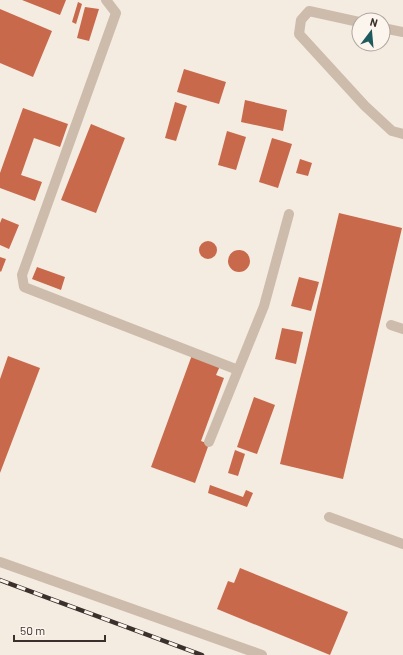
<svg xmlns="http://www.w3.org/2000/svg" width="403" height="655" viewBox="0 0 403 655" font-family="Barlow,sans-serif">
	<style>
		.building { fill: #c8694b }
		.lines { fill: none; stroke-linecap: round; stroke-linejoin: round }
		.minor { stroke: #cdbbac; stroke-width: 10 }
		.rail-casing { stroke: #3b302b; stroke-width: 4.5 }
		.rail { stroke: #fbf5ee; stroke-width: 3; stroke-dasharray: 9; stroke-linecap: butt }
	</style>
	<rect width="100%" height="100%" fill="#f4ebe1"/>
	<path class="building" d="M22 0H66L60 15Z
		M78 2 82 4 76 24 72 22Z
		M85 7 99 9 89 41 77 38Z
		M0 9 52 31 33 77 0 63Z
		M184 69 226 82 219 104 177 92Z
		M245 100 287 110 283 131 241 122Z
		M175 102 187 106 176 141 165 138Z
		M23 108 68 124 60 147 34 138 21 175 42 182 35 201 0 188V173Z
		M91 124 125 138 96 213 61 200Z
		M227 131 246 137 236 170 218 165Z
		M272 138 292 144 278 188 259 182Z
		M300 159 312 163 308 176 296 173Z
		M339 213 402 228 343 479 280 464Z
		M2 218 19 225 9 249 0 245V223Z
		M199 250a9 9 0 1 1 18 0a9 9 0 1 1-18 0Z
		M228 261a11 11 0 1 1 22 0a11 11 0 1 1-22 0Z
		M0 257 6 259 1 272 0 271Z
		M37 267 65 277 61 290 32 279Z
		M299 277 319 282 311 311 291 306Z
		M282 328 303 332 296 364 275 359Z
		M192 355 220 366 216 375 224 378 201 441 209 444 195 483 151 467Z
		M8 356 40 368 0 473V379Z
		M254 397 275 405 257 454 237 447Z
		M235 450 245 454 238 476 228 473Z
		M210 485 243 497 246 490 253 493 247 507 208 493Z
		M240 568 348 612 330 655 217 609 228 581 234 583Z"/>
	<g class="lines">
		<path class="minor" d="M106 0 116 13 22 275 24 287 238 370
			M359 22 309 11 301 20 299 34 365 106 392 131 403 134
			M383 28 403 32
			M391 325 403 329
			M209 442 264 306 289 214
			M329 517 403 544
			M0 562 262 655"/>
		<defs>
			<path id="rail" d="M0 580 202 655"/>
		</defs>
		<use href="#rail" class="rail-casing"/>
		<use href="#rail" class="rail"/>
	</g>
	<g transform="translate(371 32) rotate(16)"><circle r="19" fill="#fbf5ee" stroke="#aea6a0"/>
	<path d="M0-3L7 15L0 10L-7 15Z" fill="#1f5a5e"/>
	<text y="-6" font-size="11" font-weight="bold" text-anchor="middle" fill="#3b302b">N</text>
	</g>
	<path d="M14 635v6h91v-6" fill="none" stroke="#3b302b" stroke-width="2"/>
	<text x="20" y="635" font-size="12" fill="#3b302b" stroke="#fbf5ee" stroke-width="3" paint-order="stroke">50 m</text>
</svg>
